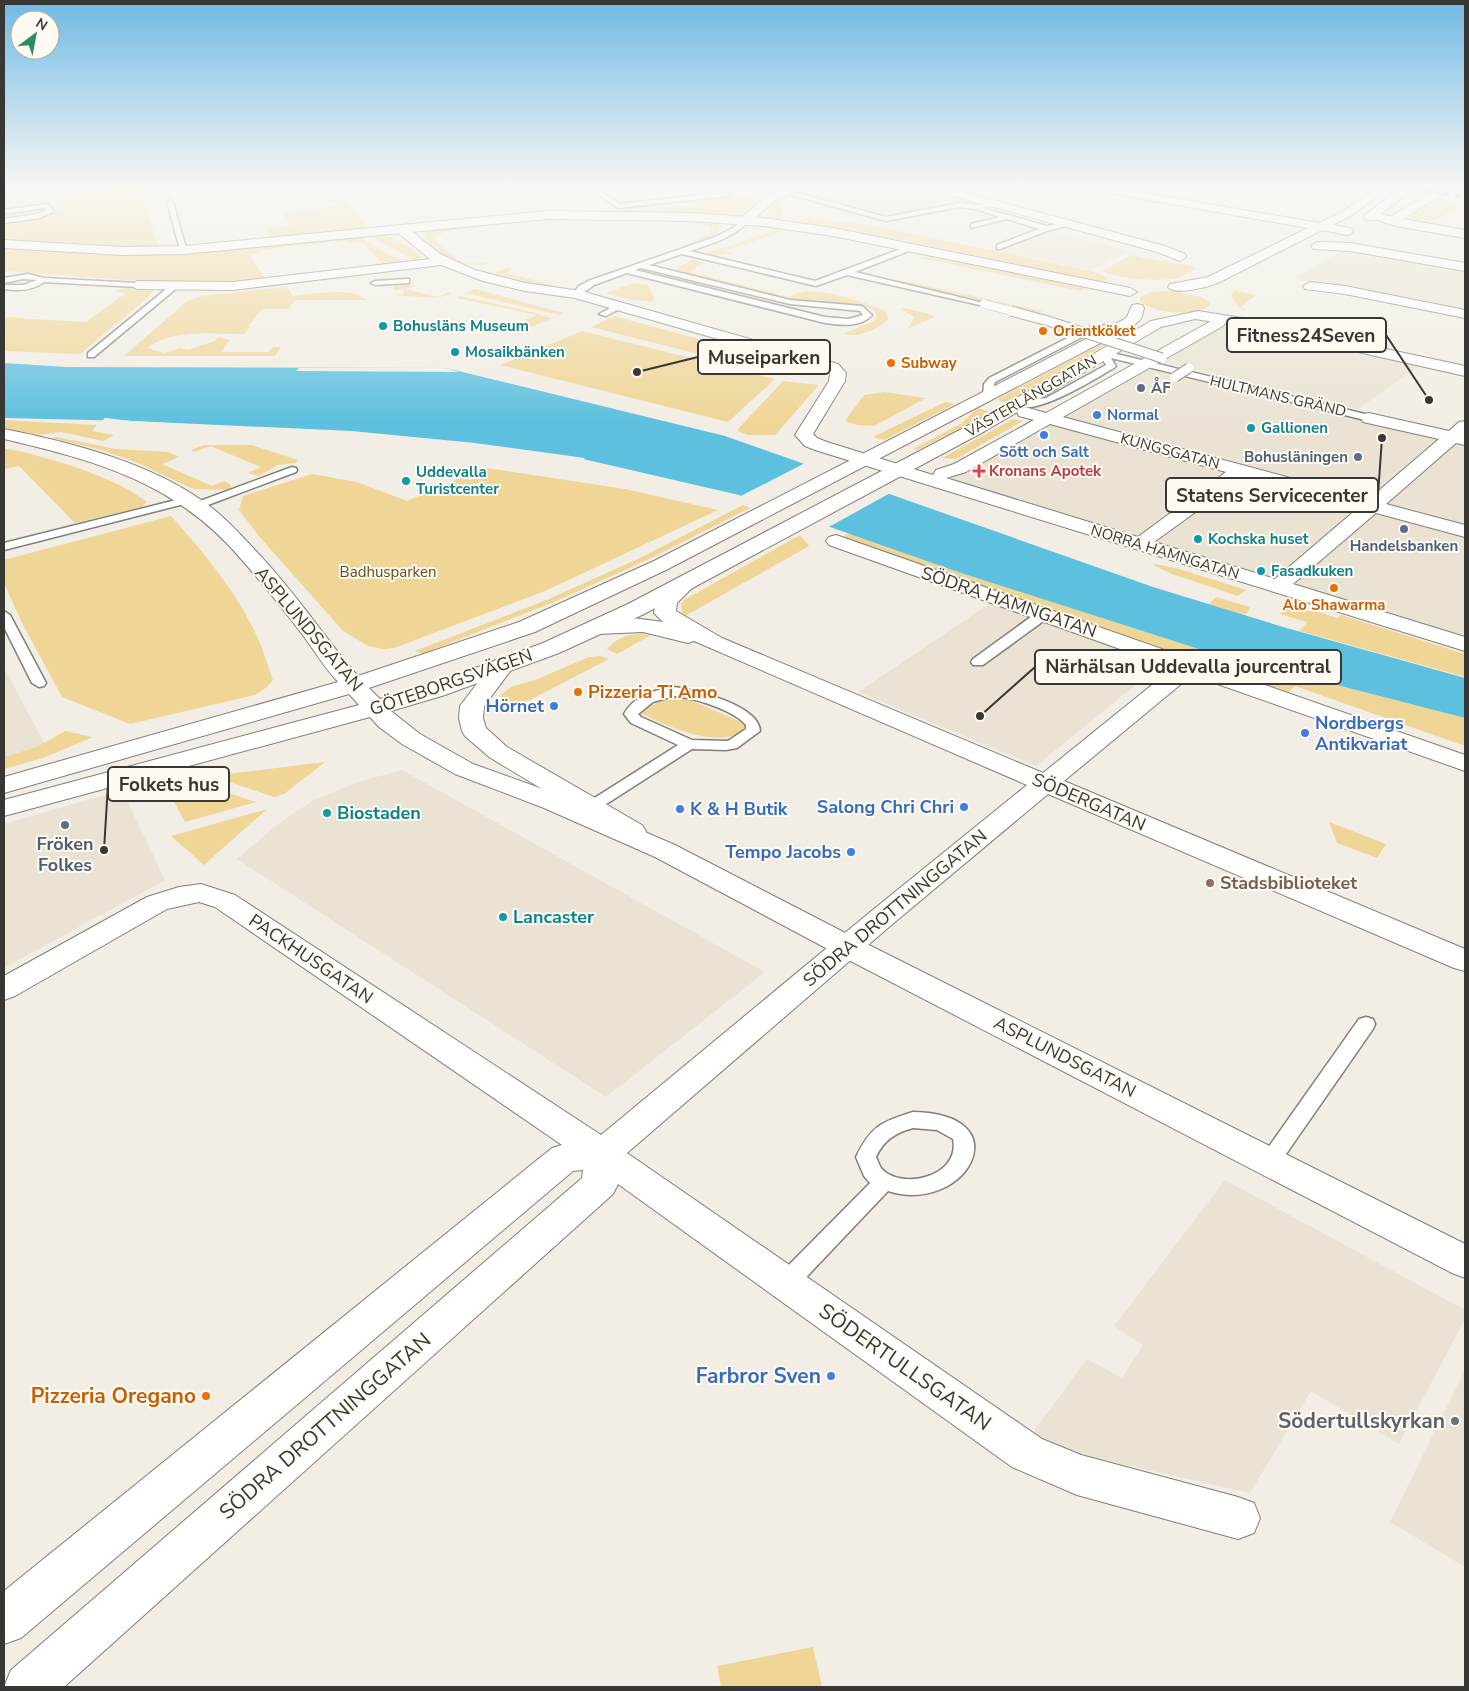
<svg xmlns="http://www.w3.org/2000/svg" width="1469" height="1691" viewBox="0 0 1469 1691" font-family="'Nunito Sans',sans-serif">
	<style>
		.built { fill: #eae3d4 }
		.green { fill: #efd596 }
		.water { fill: #5dc0de }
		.pier { fill: #f2eee5 }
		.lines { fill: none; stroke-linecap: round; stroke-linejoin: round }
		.lane-casing { stroke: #827f77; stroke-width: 3 }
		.street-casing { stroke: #827f77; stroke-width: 2 }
		.secondary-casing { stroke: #827f77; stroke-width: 2 }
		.lane { fill: #fff; fill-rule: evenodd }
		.street { fill: #fff; fill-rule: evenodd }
		.secondary { fill: #fff; fill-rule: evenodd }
		.rail-casing { stroke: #66635f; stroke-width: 2.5 }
		.rail { stroke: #fffbf3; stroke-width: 2; stroke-dasharray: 5; stroke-linecap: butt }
		.lane-bridge-far1-casing { stroke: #827f77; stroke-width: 9; stroke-linecap: butt }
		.lane-bridge-casing { stroke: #827f77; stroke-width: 11; stroke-linecap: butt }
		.lane-bridge-far1 { stroke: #fff; stroke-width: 8 }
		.lane-bridge { stroke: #fff; stroke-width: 9 }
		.culture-dot { fill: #0f9aa8; stroke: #fffbf3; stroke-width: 2 }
		.food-dot { fill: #e8710a; stroke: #fffbf3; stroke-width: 2 }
		.service-dot { fill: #5c6f8a; stroke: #fffbf3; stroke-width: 2 }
		.shop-dot { fill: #3f7fe0; stroke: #fffbf3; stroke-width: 2 }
		.health-dot { fill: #e0444e; stroke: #fffbf3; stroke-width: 2 }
		.education-dot { fill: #8d6e63; stroke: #fffbf3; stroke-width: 2 }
		.worship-dot { fill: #6b7280; stroke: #fffbf3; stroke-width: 2 }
		.labels { text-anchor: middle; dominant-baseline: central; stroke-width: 4; stroke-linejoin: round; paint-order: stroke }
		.far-culture-label { font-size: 15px; font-weight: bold; fill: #0d838f; stroke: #fffbf3; text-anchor: start }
		.far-food-label { font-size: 15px; font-weight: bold; fill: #c56008; stroke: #fffbf3; text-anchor: start }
		.far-service-label { font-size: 15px; font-weight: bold; fill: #4e5e75; stroke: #fffbf3; text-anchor: start }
		.far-street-label { font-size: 15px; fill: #393734; stroke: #fffbf3 }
		.far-shop-label { font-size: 15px; font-weight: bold; fill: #366cbe; stroke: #fffbf3; text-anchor: start }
		.far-health-label { font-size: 15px; font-weight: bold; fill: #be3a42; stroke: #fffbf3; text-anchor: start }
		.far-park-label { font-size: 15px; fill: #644f15; stroke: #fffbf3 }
		.street-label { font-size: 18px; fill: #393734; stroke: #fffbf3 }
		.food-label { font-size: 18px; font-weight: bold; fill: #c56008; stroke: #fffbf3; text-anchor: start }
		.shop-label { font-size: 18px; font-weight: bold; fill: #366cbe; stroke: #fffbf3; text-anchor: end }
		.culture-label { font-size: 18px; font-weight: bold; fill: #0d838f; stroke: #fffbf3; text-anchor: start }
		.service-label { font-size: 18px; font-weight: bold; fill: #4e5e75; stroke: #fffbf3 }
		.education-label { font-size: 18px; font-weight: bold; fill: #785e54; stroke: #fffbf3; text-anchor: start }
		.near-street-label { font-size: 21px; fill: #393734; stroke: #fffbf3 }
		.near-shop-label { font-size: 21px; font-weight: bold; fill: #366cbe; stroke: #fffbf3; text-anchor: end }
		.near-food-label { font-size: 21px; font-weight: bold; fill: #c56008; stroke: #fffbf3; text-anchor: end }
		.near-worship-label { font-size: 21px; font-weight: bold; fill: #5b616d; stroke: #fffbf3; text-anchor: end }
		.leader { fill: none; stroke: #393734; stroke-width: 2 }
		.callout-dot { fill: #393734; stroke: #fffbf3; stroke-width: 2 }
		.callout { fill: #fffbf3; stroke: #393734; stroke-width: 2 }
		.callout-label { font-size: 19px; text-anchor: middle; font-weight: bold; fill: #393734 }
	</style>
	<rect width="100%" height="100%" fill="#f2eee5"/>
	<path class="built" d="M4 188H76L80 191 67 193 70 200 64 203 60 211 51 216 4 223Z
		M821 188H923L972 202 888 219 802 193Z
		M1049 231 1131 251 1091 270 1000 251Z
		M1352 246 1465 267V312L1293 278Z
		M1226 324 1419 366 1358 409 1158 361Z
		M1144 367 1465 445V637L951 479 963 469Z
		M992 602 1164 662 1036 766 858 692Z
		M4 668 48 750 4 764Z
		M402 770 765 972 606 1097 237 859 278 824 312 801 358 782Z
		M122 790 165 880 4 968V824Z
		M1225 1180 1465 1310V1319L1399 1444 1311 1391 1250 1493 1059 1450 1033 1432 1087 1359 1122 1378 1143 1345 1114 1326Z
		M1465 1370V1567L1390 1522Z"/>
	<path class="green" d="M140 188 158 245 144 247 4 240V223L37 219 60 211 64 203 69 200 67 193Z
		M761 193 765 195C752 205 741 214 724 216L623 212 622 209 630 207 636 211 699 204 694 201Z
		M789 195 780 204 783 206 781 220 778 221 768 217C768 205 778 196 789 195Z
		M330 199 346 201 366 224V226L361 229 270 238 266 228 290 226 283 212 340 206 336 202H327L325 200Z
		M1442 199 1457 207 1427 225 1407 220Z
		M545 218 705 221 717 223 721 226C714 240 693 248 679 248L710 233 711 228C699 220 669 222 655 222 590 219 513 216 450 231 443 232 438 235 433 238 442 248 457 262 471 264 477 264 482 262 488 264 470 270 430 254 425 234L430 230Z
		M806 218 829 221 833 223H858L879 227 1091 271 1109 278 1100 282 902 240 797 224 800 220Z
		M779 229 784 231 725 251 733 253C723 256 715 256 705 254Z
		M387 235 413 249 421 257 414 261 372 236Z
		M358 236 404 263 382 264 362 242 350 243 347 240 259 250 260 253 250 255 265 279C179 288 90 276 4 271V248L124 254H172Z
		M1131 255 1191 266 1195 269C1190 272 1184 276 1177 278 1158 282 1119 279 1102 271Z
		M916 257H928L1086 288 1080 291Z
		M693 259 703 262 690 272 789 297C810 283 853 299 876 307L884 310 889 319C877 330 858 338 843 334L874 321 877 317C875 309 870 308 863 306L783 298 673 271Z
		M508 268 513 269 506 273 556 286H566H544L495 273 497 271Z
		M893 280H899L1042 311 1038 314Z
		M402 283 414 286 405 289 437 297 450 292V294L437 298 391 295 404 294V290H393L394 285Z
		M633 283 648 285 653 295 654 302 627 299 606 293Z
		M287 287 293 296C311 294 354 286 367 300H295L288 309H262L248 326 250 327 244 334C213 334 173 328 147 348L165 353 179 348 188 350 215 341 218 337 230 340 221 352H268L273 347H281L275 356H124L187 301 202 296Z
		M127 288 154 291 144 301 80 354 4 351V317L25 318 23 320 31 319 86 322 126 293 115 291Z
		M475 289 564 313 559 315 465 293Z
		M1234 290 1256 295 1241 307 1247 312 1238 307 1231 295Z
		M1171 291 1201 297 1210 303 1208 307C1190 315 1156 315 1140 301V297L1151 292Z
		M460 296 541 314 539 315 552 318 529 328 514 325 537 315 457 298Z
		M905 308 930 314 934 317 908 329 914 317 901 309Z
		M614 316 802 367 774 373 591 327Z
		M582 331 775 379 728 422 500 365Z
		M1101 344 1104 345 1068 369 1006 402 996 400Z
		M783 381 819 385 775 435H748L738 431 739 428Z
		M884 392 926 398 874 426 857 425 845 421 864 395Z
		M945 402 955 404 884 440 873 437Z
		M977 408 991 412 917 450 913 449 962 423Z
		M1013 419 1023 421 956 459 942 458Z
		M4 420 97 425 92 431 114 435 104 441 61 432 39 435 4 428Z
		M56 437 116 449 168 452 179 457 162 464 212 486 224 481 231 485 230 490 193 489 138 463 102 450 51 438Z
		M205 445H252L298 460 295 463 278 465 259 476 248 473 261 467 210 446 194 452 191 450Z
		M4 449C15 449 26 453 38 456 75 466 116 479 147 502L142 507 75 523 19 466 4 469Z
		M480 467 625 489 718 510 545 591 394 648 384 649 368 646 343 631 258 535 239 510 243 496 312 474 357 482 407 501 460 478 471 480Z
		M743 505 750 508 649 559 554 602 422 654 415 651 549 599 642 557Z
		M171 516C205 554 240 596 260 643 265 655 268 668 273 680L267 687 255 695 130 724 62 697 22 623 4 583V560Z
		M849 533 958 572 1205 651 1465 718V746L1295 686 1282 698 836 541Z
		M800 535 809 546 685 616 682 612 681 604 684 600Z
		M1156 564 1179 569 1246 590 1238 596 1172 574 1153 565Z
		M1216 597 1249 607 1250 609 1246 614H1241L1209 604Z
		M1285 608 1318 612 1338 618 1341 615 1465 654V677L1300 631 1307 622 1280 614Z
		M639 634 651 635 617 654 607 649C616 639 625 635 639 634Z
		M600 656 609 659 528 701 498 702 501 695 511 687 535 680 589 657Z
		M675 695 683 697 746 724 747 727C722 753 666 725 640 713L667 697Z
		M65 731 93 737 43 758 4 769V757L37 747Z
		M325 762 284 794 274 797 211 776Z
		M192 781 256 802 185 822 166 787Z
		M264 810H266L204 865 171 836Z
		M1329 822 1386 844 1377 858 1337 843Z
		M813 1647 822 1687H721L717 1666Z"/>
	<path class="water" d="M4 363 67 367 446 368 725 436 1153 587 1283 627 1465 678V718L1205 651 958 572 739 495 583 459 475 444 352 433 132 421 4 418Z"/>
	<path class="pier" d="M299 368H446L459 372 296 371Z
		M105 418 132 421 352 431 475 443 585 458 581 461 475 447 351 435 99 423Z
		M805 463 892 492 827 528 739 497Z"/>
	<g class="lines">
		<defs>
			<path id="lane" d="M590 188H597L619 204 716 193 702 190V188L732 194 729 196 618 208Z
				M794 192 886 217 960 203 980 205 994 201 997 203 996 204 983 208 1047 226 1069 222 1073 224 1047 231 1000 249H997V245L1039 229 1007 219 971 228V224L1000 217 975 209 960 207 886 221 792 195V193Z
				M170 200 173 202 187 252 180 250 167 202Z
				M47 204 53 210V212L39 218 4 223V219L37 214 47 210 45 208 4 214V210Z
				M745 219 749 221C733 238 711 244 690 251L815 281 911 245H914V249L855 272 988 304 984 306 847 275 816 286 682 254 649 265 790 300 862 306 872 315C860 328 841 325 825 323L627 273 594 285 579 296 572 294 579 286 588 281 715 237 731 229ZM641 268 790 304 860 311 863 315 848 319 825 317 635 270Z
				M28 274 44 278 137 283 141 285 137 287 44 282C32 291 18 291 4 289V285H24L37 280 23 279 4 283V278Z
				M406 279H409V283L375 285 371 283 375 281Z
				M171 285 178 287 94 357H88V353Z
				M616 305 623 307 606 316 599 314Z
				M1119 324 1123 327 1122 329 1094 331 995 382 991 397 988 398 983 395 984 384 989 378 1089 327Z
				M1104 351 1369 415 1374 418 1369 421 1111 358 1116 366 1114 368C1096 378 1033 419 1015 404L1020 401 1046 398 1106 365 1099 354Z
				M292 467 296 468 297 470 296 472 200 508H192L190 506 192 504Z
				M188 497 192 498 194 500 192 502 4 550V543Z
				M1044 610 1049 611 1050 614 1049 617 983 665H973L971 662 973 659 1039 611Z
				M4 611 10 615 46 683 44 686 39 687 32 683 4 627Z
				M673 687C695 689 760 706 760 731L737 748 726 750 692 749 597 810H585L583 807 585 804 678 745 631 723 624 714C634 696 654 690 673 687ZM673 696C692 697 734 710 746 725V729L728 741 692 740 641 717 638 714 653 702Z
				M1366 1017 1373 1019 1375 1024 1373 1029 1277 1167 1270 1169 1263 1167 1260 1161 1263 1155 1359 1019Z
				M913 1112C1024 1114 965 1216 888 1191L794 1290 786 1293 778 1290 775 1283 778 1276 870 1183 864 1176 856 1157C871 1126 881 1122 913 1112ZM913 1128 937 1130 953 1139C961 1177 900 1191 881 1168 879 1165 878 1161 876 1157 884 1140 895 1133 913 1128Z"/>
			<path id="street" d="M786 188H801L775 200 749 224H741L739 221 741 218 767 196Z
				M930 188H948L1165 246 1185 254 1186 257 1180 261 1157 252 932 190Z
				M1439 188H1453L1403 219 1465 230V238L1395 226 1369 217 1367 215 1373 211 1392 217 1396 213Z
				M401 225 405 226 440 254 475 270 525 283 581 291 838 364 846 373 845 381 813 434 817 438 827 442 933 475 936 470 954 464 1034 420 1019 416 1017 412 1019 408 1025 407 1046 413 1213 320H1223L1225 323 1223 326 1063 417 1369 499 1439 439 1363 422 1361 418 1363 414 1369 413 1449 431 1459 422 1465 421V445L1456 443 1386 504 1465 525V537L1376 513 1293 584 1465 637V651L815 450 805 446 795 435 829 381 830 374 826 370 575 298 525 291 483 281 441 265 232 290 137 289 130 285 137 281 232 282 430 259 397 232 395 229ZM1050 424 1226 472 1138 537 946 478 966 472ZM1244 477 1358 508 1275 579 1154 542Z
				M1317 242 1350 243 1465 263V271L1350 251 1313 249 1311 246Z
				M1310 282 1345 286 1465 310V318L1345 294 1305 289 1303 286Z
				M836 535 1465 755V771L1192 675 1064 781 1465 949V971L1454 968 1048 794 889 927 627 1153 1042 1439 1081 1455 1238 1497 1254 1503 1260 1518 1254 1533 1238 1539 1077 1495 1012 1467 618 1184 613 1194 64 1687H4L11 1670 582 1178 583 1170 573 1171 21 1638 4 1644V1591L552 1148 562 1145 215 907 199 902 167 909 15 996 4 1000V976L147 897 179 887 201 884 235 895 601 1135 869 913 1027 785 694 641 688 643 643 632 597 634 589 632 586 627 589 622 633 618 663 622 654 613C655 609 655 604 656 601 661 589 679 577 691 581L695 585 677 603 676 611 722 638 1043 773 1173 668 829 545 826 541 829 537Z
				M502 659 510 661 514 666 484 706 483 718 486 728 507 747 642 825 646 831 642 837 632 839 622 837 489 757 465 736 462 731 459 718 460 706 494 661Z"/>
			<path id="secondary" d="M1091 188H1115L1319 223 1344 211 1375 188H1388L1352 215 1333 225 1351 228 1353 231 1351 234 1347 235 1322 230 1218 283C1207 287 1176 296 1168 287L1170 284 1208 277 1308 228 1097 191Z
				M1401 188H1414L1374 220H1366L1364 217 1366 214Z
				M547 211 691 213 763 218 833 228 1130 288 1137 292 1130 296 833 236 763 226 691 221 547 219 184 254 123 255 4 248V240L123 247 184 246Z
				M1137 304 1142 305 1144 308 1141 319 1133 326 668 569 535 632 369 688 380 699 429 685 543 643 628 604 973 423 1151 321 1198 311 1242 318 1465 366V376L1242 326 1195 319 1161 327 985 431 644 614 559 653 445 695 391 711 420 734 473 764 562 796 675 845 859 940 1465 1244V1278L1452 1273 837 954 655 857 544 808 455 774 402 744 379 727 370 717 4 816V800L359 705 349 694 4 793V777L338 682C324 667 314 650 302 634 283 609 263 584 242 560 177 483 98 461 4 439V429C74 443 161 465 217 512 230 523 243 537 255 550 277 573 298 600 318 626 331 643 343 660 358 676L519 622 654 561 1123 320 1127 317 1132 305Z"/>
		</defs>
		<use href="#lane" class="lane-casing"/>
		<use href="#street" class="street-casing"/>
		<use href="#secondary" class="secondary-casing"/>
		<use href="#lane" class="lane"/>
		<use href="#street" class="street"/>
		<use href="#secondary" class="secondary"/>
		<defs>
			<path id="rail" d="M1410 188 1465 197"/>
		</defs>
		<use href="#rail" class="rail-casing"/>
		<use href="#rail" class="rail"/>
		<defs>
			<path id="lane-bridge-far1" d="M984 304 1016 312"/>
			<path id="lane-bridge" d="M1011 311 1048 321 1162 358
				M1175 377 1189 368"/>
		</defs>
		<use href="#lane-bridge-far1" class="lane-bridge-far1-casing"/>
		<use href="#lane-bridge" class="lane-bridge-casing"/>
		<use href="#lane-bridge-far1" class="lane-bridge-far1"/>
		<use href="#lane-bridge" class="lane-bridge"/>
	</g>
	<linearGradient id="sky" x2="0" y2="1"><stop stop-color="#70b9e4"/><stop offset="0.44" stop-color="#f9f7f3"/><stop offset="1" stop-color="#f9f7f3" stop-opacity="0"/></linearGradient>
	<rect width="1469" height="424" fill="url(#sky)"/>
	<g class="culture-dot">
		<circle cx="383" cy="326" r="5"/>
		<circle cx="455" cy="352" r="5"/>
		<circle cx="1251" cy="428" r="5"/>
		<circle cx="406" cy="481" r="5"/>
		<circle cx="1198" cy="539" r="5"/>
		<circle cx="1261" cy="571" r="5"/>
		<circle cx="327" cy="813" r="5"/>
		<circle cx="503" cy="917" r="5"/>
	</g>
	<g class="food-dot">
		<circle cx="1043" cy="331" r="5"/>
		<circle cx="891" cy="363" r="5"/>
		<circle cx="1334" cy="588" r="5"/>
		<circle cx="578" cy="692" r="5"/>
		<circle cx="206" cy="1396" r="5"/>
	</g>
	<g class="service-dot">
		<circle cx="1141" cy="388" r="5"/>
		<circle cx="1358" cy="457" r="5"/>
		<circle cx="1404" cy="529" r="5"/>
		<circle cx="65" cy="825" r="5"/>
	</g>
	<g class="shop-dot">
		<circle cx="1097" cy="415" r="5"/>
		<circle cx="1044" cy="435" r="5"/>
		<circle cx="554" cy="706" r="5"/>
		<circle cx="1305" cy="733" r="5"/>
		<circle cx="964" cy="807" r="5"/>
		<circle cx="680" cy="809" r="5"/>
		<circle cx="851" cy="852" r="5"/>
		<circle cx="831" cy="1376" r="5"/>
	</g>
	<path class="health-dot" d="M976.5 463.5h5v5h5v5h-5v5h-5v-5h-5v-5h5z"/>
	<circle class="education-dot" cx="1210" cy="883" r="5"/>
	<circle class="worship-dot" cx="1455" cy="1421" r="5"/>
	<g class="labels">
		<g class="far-culture-label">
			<text x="393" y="326">Bohusläns Museum</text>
			<text x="465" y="352">Mosaikbänken</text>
			<text x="1261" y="428">Gallionen</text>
			<text x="416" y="472">Uddevalla<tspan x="416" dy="17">Turistcenter</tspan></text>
			<text x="1208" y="539">Kochska huset</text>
			<text x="1271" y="571">Fasadkuken</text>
		</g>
		<g class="far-food-label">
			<text x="1053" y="331">Orientköket</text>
			<text x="901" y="363">Subway</text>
			<text x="1334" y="605" text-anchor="middle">Alo Shawarma</text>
		</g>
		<g class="far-service-label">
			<text x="1151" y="388">ÅF</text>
			<text x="1348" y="457" text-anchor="end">Bohusläningen</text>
			<text x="1404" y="546" text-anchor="middle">Handelsbanken</text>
		</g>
		<g class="far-street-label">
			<text transform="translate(1031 396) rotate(-30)">VÄSTERLÅNGGATAN</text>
			<text transform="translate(1278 396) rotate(13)">HULTMANS GRÄND</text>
			<text transform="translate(1170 451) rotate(15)">KUNGSGATAN</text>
			<text transform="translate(1165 552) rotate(17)">NORRA HAMNGATAN</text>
		</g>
		<g class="far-shop-label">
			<text x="1107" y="415">Normal</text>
			<text x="1044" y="452" text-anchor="middle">Sött och Salt</text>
		</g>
		<g class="far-health-label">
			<text x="989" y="471">Kronans Apotek</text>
		</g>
		<g class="far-park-label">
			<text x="388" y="572">Badhusparken</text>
		</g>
		<g class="street-label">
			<text transform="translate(1009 602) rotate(19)">SÖDRA HAMNGATAN</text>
			<text transform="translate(309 629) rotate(50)">ASPLUNDSGATAN</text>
			<text transform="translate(451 682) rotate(-19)">GÖTEBORGSVÄGEN</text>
			<text transform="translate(1089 802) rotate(23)">SÖDERGATAN</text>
			<text transform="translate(895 908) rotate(-40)">SÖDRA DROTTNINGGATAN</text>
			<text transform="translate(311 959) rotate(34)">PACKHUSGATAN</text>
			<text transform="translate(1065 1057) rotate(27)">ASPLUNDSGATAN</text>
		</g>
		<g class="food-label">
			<text x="588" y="692">Pizzeria Ti Amo</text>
		</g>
		<g class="shop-label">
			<text x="544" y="706">Hörnet</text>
			<text x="1315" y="723" text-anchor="start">Nordbergs<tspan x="1315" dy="21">Antikvariat</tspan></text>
			<text x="954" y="807">Salong Chri Chri</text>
			<text x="690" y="809" text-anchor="start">K &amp; H Butik</text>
			<text x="841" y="852">Tempo Jacobs</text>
		</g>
		<g class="culture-label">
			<text x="337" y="813">Biostaden</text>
			<text x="513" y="917">Lancaster</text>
		</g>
		<g class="service-label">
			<text x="65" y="844">Fröken<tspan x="65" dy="21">Folkes</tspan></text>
		</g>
		<g class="education-label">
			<text x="1220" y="883">Stadsbiblioteket</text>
		</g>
		<g class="near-street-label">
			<text transform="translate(905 1367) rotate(35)">SÖDERTULLSGATAN</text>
			<text transform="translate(325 1426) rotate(-41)">SÖDRA DROTTNINGGATAN</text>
		</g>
		<g class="near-shop-label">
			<text x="821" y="1376">Farbror Sven</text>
		</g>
		<g class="near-food-label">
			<text x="196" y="1396">Pizzeria Oregano</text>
		</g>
		<g class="near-worship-label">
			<text x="1445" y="1421">Södertullskyrkan</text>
		</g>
	</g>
	<path class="leader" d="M1429 400L1386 335M637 372L698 357M1382 438L1378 495M980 716L1035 667M104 850L108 784"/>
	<g class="callout-dot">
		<circle cx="1429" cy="400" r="5"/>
		<circle cx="637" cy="372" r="5"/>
		<circle cx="1382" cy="438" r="5"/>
		<circle cx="980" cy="716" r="5"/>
		<circle cx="104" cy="850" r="5"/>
	</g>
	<g class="callout">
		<rect x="1227" y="318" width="159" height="34" rx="5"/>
		<rect x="698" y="340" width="132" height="34" rx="5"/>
		<rect x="1166" y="478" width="212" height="34" rx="5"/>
		<rect x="1035" y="650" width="306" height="34" rx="5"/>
		<rect x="108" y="767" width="121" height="34" rx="5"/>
	</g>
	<g class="callout-label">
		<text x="1306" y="342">Fitness24Seven</text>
		<text x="764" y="364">Museiparken</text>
		<text x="1272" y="502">Statens Servicecenter</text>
		<text x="1188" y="673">Närhälsan Uddevalla jourcentral</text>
		<text x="169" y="791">Folkets hus</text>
	</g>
	<rect width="1469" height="1691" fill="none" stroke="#393734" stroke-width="10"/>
	<g transform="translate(35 35) rotate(32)"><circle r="24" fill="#fffbf3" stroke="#b0ada7"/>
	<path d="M0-4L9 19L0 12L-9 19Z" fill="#2c8c64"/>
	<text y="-8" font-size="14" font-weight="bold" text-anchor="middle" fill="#393734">N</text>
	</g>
</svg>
